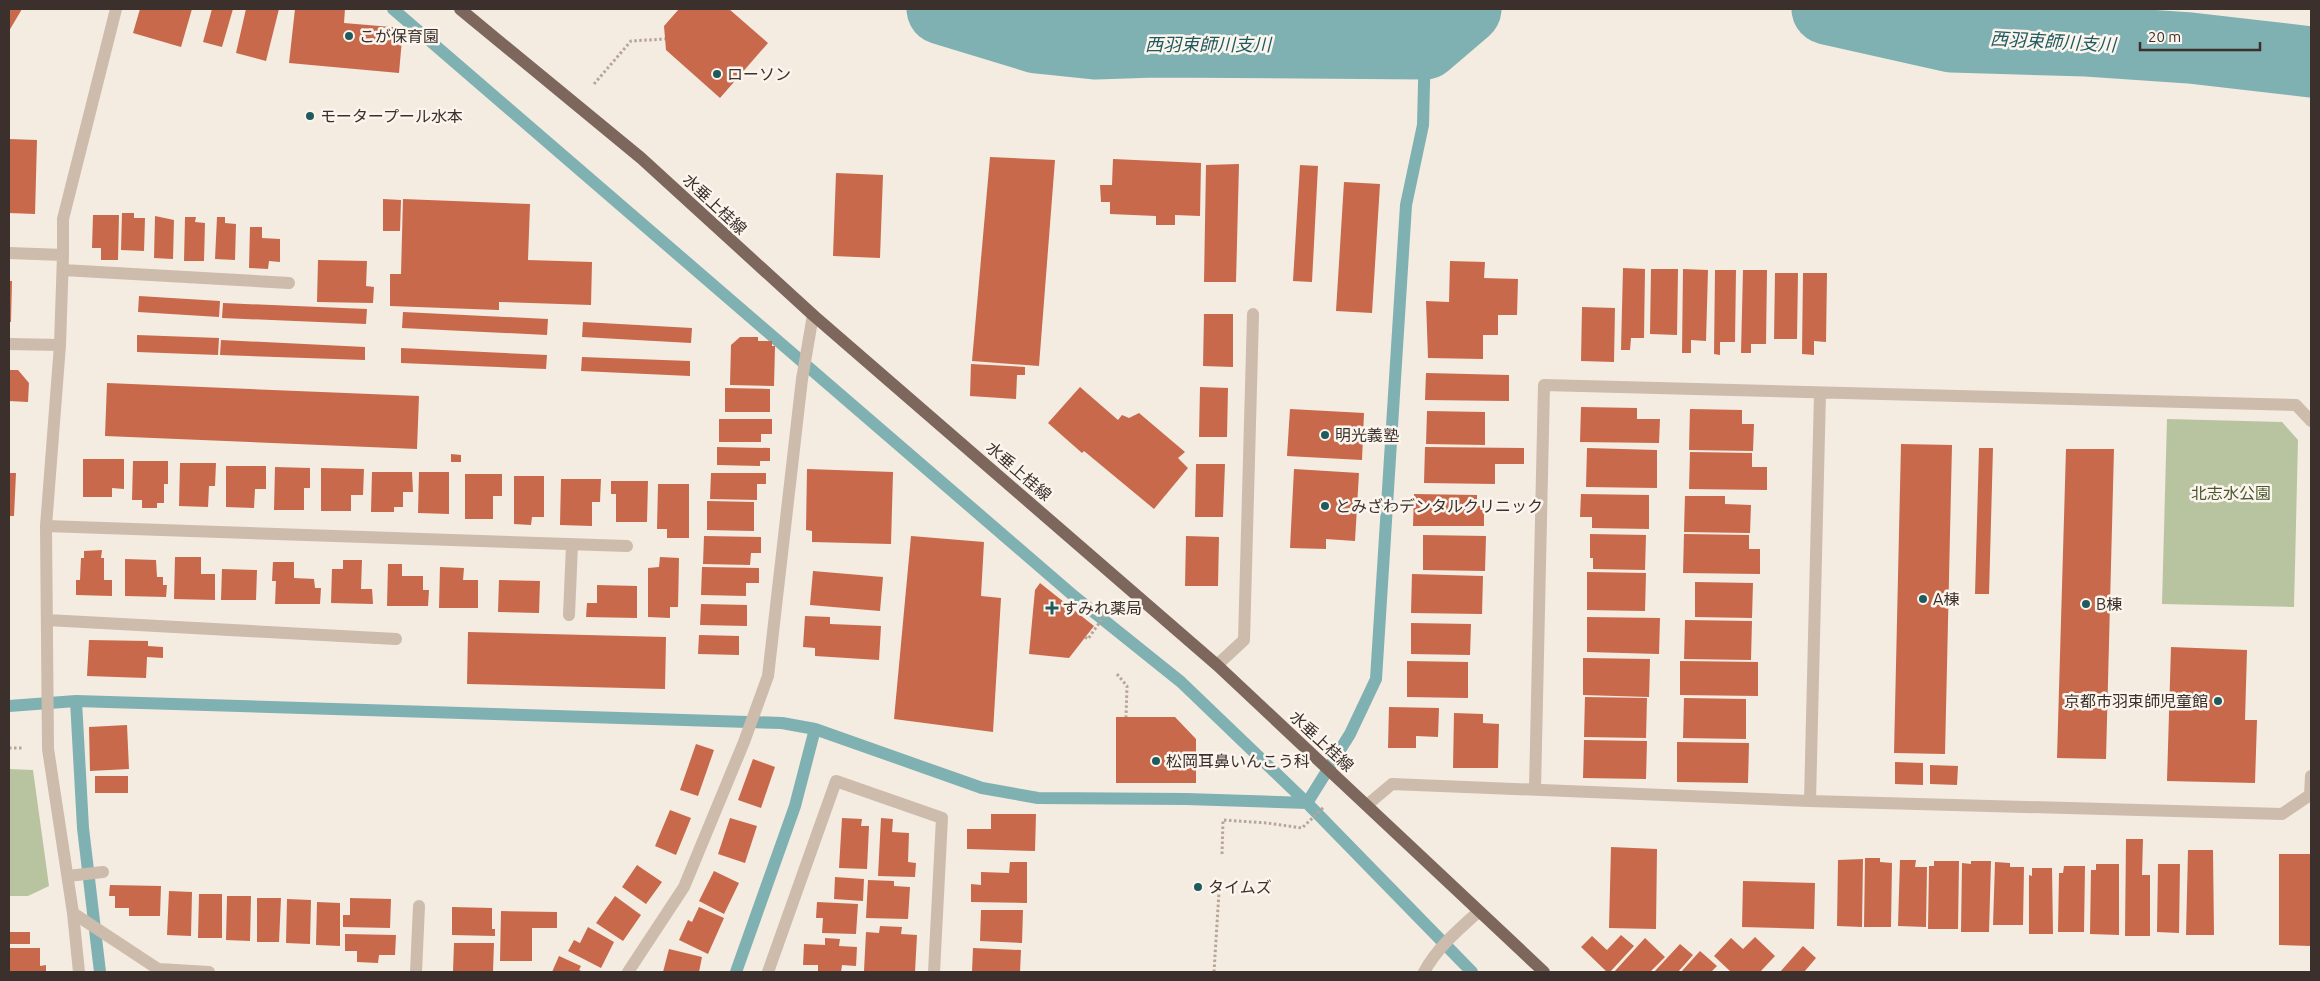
<svg xmlns="http://www.w3.org/2000/svg" width="2320" height="981" viewBox="0 0 2320 981" font-family="Ubuntu,'Noto Sans JP',sans-serif">
	<style>
		.green { fill: #b8c4a0 }
		.lines { fill: none; stroke-linecap: round; stroke-linejoin: round }
		.stream { stroke: #7fb0b2; stroke-width: 12 }
		.river { stroke: #7fb0b2; stroke-width: 71 }
		.building { fill: #c8694b }
		.path { stroke: #b9a596; stroke-width: 3; stroke-dasharray: 2.5 2.5; stroke-linecap: butt }
		.minor { stroke: #cdbbac; stroke-width: 12 }
		.major { stroke: #7d675c; stroke-width: 12 }
		.poi-dot { fill: #1f5a5e; stroke: #fbf5ee; stroke-width: 2 }
		.labels { text-anchor: middle; dominant-baseline: central; stroke-width: 5; stroke-linejoin: round; paint-order: stroke }
		.poi-label { font-size: 16px; fill: #3b302b; stroke: #fbf5ee; text-anchor: start }
		.street-label { font-size: 16px; fill: #3b302b; stroke: #fbf5ee }
		.park-label { font-size: 16px; fill: #4a5a2e; stroke: #fbf5ee }
		.water-label { font-size: 18px; font-style: italic; fill: #1f5a5e; stroke: #fbf5ee }
	</style>
	<rect width="100%" height="100%" fill="#f4ebe1"/>
	<path class="green" d="M2167 419 2282 422 2298 440 2294 607 2162 604Z
		M9 769 33 770 49 886 28 896H9Z"/>
	<g class="lines">
		<path class="stream" d="M393 9 1075 597 1181 682 1307 803 1350 734 1376 679 1406 205 1423 125 1425 44
			M76 701 83 828 100 972
			M9 706 76 701 782 723 815 729 982 788 1038 798 1186 799 1307 803 1472 972
			M736 972 795 806 815 729"/>
		<path class="river" d="M942 9 1037 38 1095 44 1155 42 1425 44 1466 9
			M1827 9 1952 37 2087 41 2190 48 2311 62"/>
	</g>
	<path class="building" d="M9 9H22L9 31Z
		M140 9H192L181 47 133 33Z
		M212 9H233L222 47 203 42Z
		M246 9H279L266 61 236 53Z
		M295 9H345L344 23 403 28 399 73 289 63Z
		M679 9H729L768 43 720 98 666 50 664 26Z
		M9 139 37 140 35 214 9 213Z
		M990 157 1055 160 1039 366 972 361Z
		M1113 159 1201 163 1200 216 1175 215V225H1156V216L1110 214V202H1101L1100 185H1112Z
		M1239 164 1236 282H1204L1206 165Z
		M1300 165 1318 166 1312 282 1293 281Z
		M836 173 883 175 880 258 833 256Z
		M1344 182 1380 184 1372 313 1336 311Z
		M383 199 401 200 400 231H383Z
		M403 199 530 204 528 260 592 262 591 305 499 302V310L390 306V274H401Z
		M122 213H134V218H145L144 251 121 250Z
		M93 215H119L118 260H101V248H92Z
		M155 216 174 220 173 259 154 258Z
		M185 217H196L195 222 205 223 204 261H184Z
		M217 217H225V223L236 224 235 260 215 259Z
		M250 227H262V238L280 239V262L269 261 268 269 249 268Z
		M318 260 367 261 366 286 374 287 373 303 317 302Z
		M1450 261 1485 262 1484 278 1518 279 1517 315H1498V335H1483V359L1428 358 1426 301 1449 302Z
		M1623 268 1645 269 1644 338H1631L1630 350H1621Z
		M1651 269H1678L1677 335 1650 334Z
		M1683 269 1708 270 1706 341 1691 340V353H1682Z
		M1715 270H1736L1735 342H1720V355L1714 354Z
		M1743 270H1767L1766 344H1751V353H1741Z
		M1775 273H1798L1797 339H1774Z
		M1803 273H1827L1826 342 1814 341V355L1802 354Z
		M9 281H12L11 322H9Z
		M139 296 220 301 219 317 138 312Z
		M223 303 367 309 366 324 222 318Z
		M1582 307 1615 308 1614 362 1581 361Z
		M403 312 548 319 547 335 402 328Z
		M1204 314H1233V367L1203 366Z
		M583 322 692 328 691 343 582 337Z
		M137 335 219 338 218 355 137 352Z
		M740 337H758V341H772V346H775L774 386 730 385 731 345Z
		M221 340 365 347V360L220 355Z
		M401 348 547 355 546 369 401 363Z
		M582 357 690 361V376L581 371Z
		M971 364 1025 367V375H1017L1016 399 970 396Z
		M9 370H18L29 383 28 402 9 401Z
		M1426 373 1509 375V401L1425 400Z
		M107 383 419 396 417 449 105 436Z
		M1080 387 1118 420 1122 415 1129 418 1139 413 1185 452 1178 458 1188 468 1154 509 1084 451 1082 453 1048 423Z
		M1200 387 1228 388 1227 437H1199Z
		M725 388 770 389V412H725Z
		M1581 407 1637 408V419H1660L1659 443 1580 442Z
		M1290 409 1364 413 1362 460 1287 456Z
		M1690 409 1742 410V424H1754L1753 451 1689 450Z
		M1427 411 1485 412V445L1426 444Z
		M719 419H772V434H761V442H719Z
		M1901 444 1952 445 1945 754 1894 753Z
		M717 447 770 448V461H760V466L717 465Z
		M1425 447 1524 448V464H1495V484L1424 483Z
		M1587 448 1657 450V488L1586 487Z
		M1979 448H1993L1989 594H1975Z
		M2066 449H2114L2106 759 2057 758Z
		M1690 452 1752 453V467H1767V490L1689 489Z
		M451 454 461 455V462H451Z
		M83 459H124V489L112 488V497H83Z
		M133 461H168V484H164V503H157V508H142V500H132Z
		M180 463H216L215 486H209L208 507 179 506Z
		M1196 464H1225L1223 517H1195Z
		M226 466H266V489H255L254 508 226 507Z
		M275 467 310 468V488H304V510H274Z
		M321 468 364 469 363 495H351V511H321Z
		M807 469 893 472 891 544 812 542V531L806 530Z
		M1294 469 1359 473 1355 541 1326 539V549L1290 548Z
		M372 472H412L413 492H403V507H394V512H371Z
		M419 472H449V514L418 513Z
		M9 473H16L14 516H9Z
		M711 473H766V484H757V500L710 499Z
		M465 474H502V496H493V519H465Z
		M514 476H544V517H532L531 525 514 524Z
		M561 479H601L600 502H592V526L560 525Z
		M611 481H648L647 522H616V494H611Z
		M658 484H689V538H667V529H657Z
		M1414 494 1477 495V506H1484V526H1413Z
		M1581 494 1649 495V529L1592 528V517H1580Z
		M1685 496H1725V504L1751 505 1750 533 1684 532Z
		M707 501 754 502V531L707 530Z
		M1590 534 1646 535 1645 570 1593 569V558H1590Z
		M1684 534 1749 535V549H1760V574L1683 573Z
		M1423 535 1486 536 1485 571 1423 570Z
		M704 536 761 537V553H751L750 565 703 564Z
		M911 536 984 542 981 596 1001 598 993 732 894 719Z
		M1186 536 1219 537 1218 586H1185Z
		M102 550 101 558H104V580H112V596L76 595V580H80L81 558H84V551Z
		M175 557H201V574H215V600L174 599Z
		M660 557 679 558 678 607H670V618L648 617V568L659 567Z
		M125 559 156 560 157 577H163V585H167L166 597 125 596Z
		M343 560H362L361 589H372L373 604 331 603 332 569H343Z
		M273 562H294V578L314 579 315 588H321L320 604H275L276 581H272Z
		M388 564H402V576H423V590H429L428 606H387Z
		M440 567 464 568 463 580H478V608H439Z
		M702 567 759 568V583H746V596L701 595Z
		M222 569 257 570 256 600H221Z
		M813 571 883 577 880 611 810 605Z
		M1587 572 1646 573 1645 611 1587 610Z
		M1412 574 1483 576 1482 614 1411 613Z
		M499 580 540 581 539 613 498 612Z
		M1695 582 1753 583 1752 618 1695 617Z
		M1040 583 1094 626 1069 658 1029 654 1035 590Z
		M597 585 637 586V618L586 617 587 603H597Z
		M701 604 747 605V626L700 625Z
		M805 616 830 617V624L881 626 879 660 815 656V648L803 647Z
		M1587 617 1660 618 1659 654 1587 652Z
		M1685 620 1752 621 1751 660 1684 659Z
		M1411 623 1471 624 1470 655 1411 654Z
		M468 632 666 637 665 689 467 684Z
		M699 635 739 636V655L698 654Z
		M89 640 148 641V646L163 647V658L147 657 146 678 87 676Z
		M2171 647 2247 650 2245 720H2257L2255 783 2167 781Z
		M1583 658 1650 659 1649 697 1583 695Z
		M1407 661 1468 662V698L1407 697Z
		M1680 661 1758 662V696L1680 695Z
		M1585 697 1647 698 1646 738 1584 737Z
		M1684 698 1746 699V739L1683 738Z
		M1389 707 1439 708 1438 737 1416 736V748H1388Z
		M1454 713 1483 714V723L1499 724 1498 768H1453Z
		M1116 717H1175L1196 739V783H1116Z
		M127 725 129 769 90 771 89 727Z
		M1584 740 1647 741 1646 779 1583 778Z
		M1677 742 1749 743 1748 783 1677 782Z
		M696 744 714 750 698 796 680 790Z
		M753 759 775 767 761 808 738 800Z
		M1895 762 1923 763V785L1895 784Z
		M1930 765 1958 766 1957 785 1930 784Z
		M95 776H128V793H95Z
		M670 810 691 818 676 855 655 846Z
		M991 814H1036L1035 851 967 849V829H991Z
		M730 818 757 826 745 863 718 854Z
		M842 818 862 819 861 826H869L867 869 839 868Z
		M881 818 893 819 892 832 909 833 908 862 916 863 915 877 878 876Z
		M2126 839H2143L2142 875H2150V936H2125Z
		M1611 847 1657 849 1656 929 1609 928Z
		M2188 850H2213L2214 935H2186Z
		M2279 854H2311V946L2279 945Z
		M1865 858H1880V862L1892 863 1891 927H1864Z
		M1863 859 1862 927 1837 926 1838 860Z
		M1900 860H1916L1915 867H1927L1926 927 1898 926Z
		M1934 861H1959L1958 929H1928L1929 866H1934Z
		M1971 861H1991L1989 932H1961L1962 863 1971 864Z
		M1010 862H1027V903L971 902V884L981 885V872L1009 873Z
		M1995 862 2010 863V867H2024L2023 925H1993Z
		M2096 864H2119V935L2090 934 2091 870H2096Z
		M2158 864H2180L2179 933 2157 932Z
		M637 865 662 882 646 904 622 887Z
		M2064 866H2085L2084 932H2058L2059 873H2063Z
		M2032 868H2052L2053 934H2029V875L2032 876Z
		M714 871 739 883 724 914 699 901Z
		M835 877 864 879 863 901 834 899Z
		M868 880 894 881V886L910 887 908 919 866 918Z
		M1743 881 1815 883 1814 929 1742 927Z
		M110 885 161 886 160 916H129V908H115V896H109Z
		M169 891 192 892 191 936 167 935Z
		M199 894H222V938H198Z
		M227 896H251L250 941 226 940Z
		M615 896 641 915 623 941 596 923Z
		M257 898H281L279 942H257Z
		M350 898 391 899 390 928 343 927V915H350Z
		M287 899 311 900 310 944 286 943Z
		M317 902 340 903V946L316 945Z
		M817 902 858 904 856 934 822 933 823 918H816Z
		M452 907 492 908V929H495V936L452 935Z
		M699 907 724 918 708 954 679 940 688 920 692 922Z
		M981 910H1023L1022 943 980 941Z
		M501 911 557 912V928H532V961H500Z
		M880 926 902 927 901 934 917 935 915 972 864 971 866 932 879 933Z
		M588 927 614 942 601 968 568 951 574 940 580 943Z
		M9 932H30V944H9Z
		M345 934 396 935 395 955H379L378 963 357 962V951H345Z
		M1621 935 1634 946 1610 972H1607L1581 947 1592 936 1607 950Z
		M1755 937 1775 956 1760 972H1731L1714 956 1731 938 1743 949Z
		M825 938 840 939 839 946 857 947 856 966 842 965 841 972H818V965H803L804 944 825 945Z
		M1645 938 1665 957 1650 972H1614Z
		M454 943H494L493 972H453Z
		M1680 944 1693 955 1678 972H1654Z
		M1803 946 1816 958 1804 972H1780Z
		M9 948H40V966L46 965V972H9Z
		M973 948 1021 950 1020 972H972Z
		M669 949 702 957 699 972H663Z
		M1700 951 1717 966 1711 972H1681Z
		M559 956 581 966 579 970 584 972H552Z"/>
	<g class="lines">
		<path class="path" d="M594 84 631 41 665 39
			M1085 637 1088 639 1109 609
			M1117 674 1127 686 1126 717
			M9 748H22
			M1222 854 1223 820 1267 823 1302 828 1324 807
			M1214 972 1219 892"/>
		<path class="minor" d="M9 253 63 255V219L116 9
			M63 255 60 345 46 526 48 749 73 913 79 972
			M63 270 289 283
			M9 344 60 345
			M46 526 627 546
			M569 615 572 545
			M47 620 396 639
			M1217 665 1244 640 1253 314
			M1535 789 1544 385 2296 405 2311 421
			M1810 801 1820 393
			M1367 805 1392 784 1810 801 2282 814 2310 795 2311 776
			M68 876 103 872
			M73 913 158 969 209 972
			M416 972 419 906
			M628 972 684 887 744 742 768 676 802 379 813 315
			M768 972 836 781 942 818 934 972
			M1424 972C1437 948 1458 930 1478 912"/>
		<path class="major" d="M460 9 641 158 813 315 1217 665 1544 972"/>
	</g>
	<g class="poi-dot">
		<circle cx="349" cy="36" r="5"/>
		<circle cx="717" cy="74" r="5"/>
		<circle cx="310" cy="116" r="5"/>
		<circle cx="1325" cy="435" r="5"/>
		<circle cx="1325" cy="506" r="5"/>
		<circle cx="1923" cy="599" r="5"/>
		<circle cx="2086" cy="604" r="5"/>
		<path d="M1049.5 600.5h5v5h5v5h-5v5h-5v-5h-5v-5h5z"/>
		<circle cx="2218" cy="701" r="5"/>
		<circle cx="1156" cy="761" r="5"/>
		<circle cx="1198" cy="887" r="5"/>
	</g>
	<g class="labels">
		<g class="poi-label">
			<text x="359" y="36">こが保育園</text>
			<text x="727" y="74">ローソン</text>
			<text x="320" y="116">モータープール水本</text>
			<text x="1335" y="435">明光義塾</text>
			<text x="1335" y="506">とみざわデンタルクリニック</text>
			<text x="1933" y="599">A棟</text>
			<text x="2096" y="604">B棟</text>
			<text x="1062" y="608">すみれ薬局</text>
			<text x="2208" y="701" text-anchor="end">京都市羽束師児童館</text>
			<text x="1166" y="761">松岡耳鼻いんこう科</text>
			<text x="1208" y="887">タイムズ</text>
		</g>
		<g class="street-label">
			<text transform="translate(715 204) rotate(43)">水垂上桂線</text>
			<text transform="translate(1019 471) rotate(41)">水垂上桂線</text>
			<text transform="translate(1322 741) rotate(43)">水垂上桂線</text>
		</g>
		<g class="park-label">
			<text x="2231" y="493">北志水公園</text>
		</g>
		<g class="water-label">
			<text transform="translate(2053 41) rotate(3)">西羽束師川支川</text>
			<text x="1208" y="44">西羽束師川支川</text>
		</g>
	</g>
	<rect width="2320" height="981" fill="none" stroke="#3b302b" stroke-width="20"/>
	<path d="M2140 42v8h120v-8" fill="none" stroke="#3b302b" stroke-width="2.5"/>
	<text x="2148" y="42" font-size="15" fill="#3b302b" stroke="#fbf5ee" stroke-width="4" paint-order="stroke">20 m</text>
</svg>
